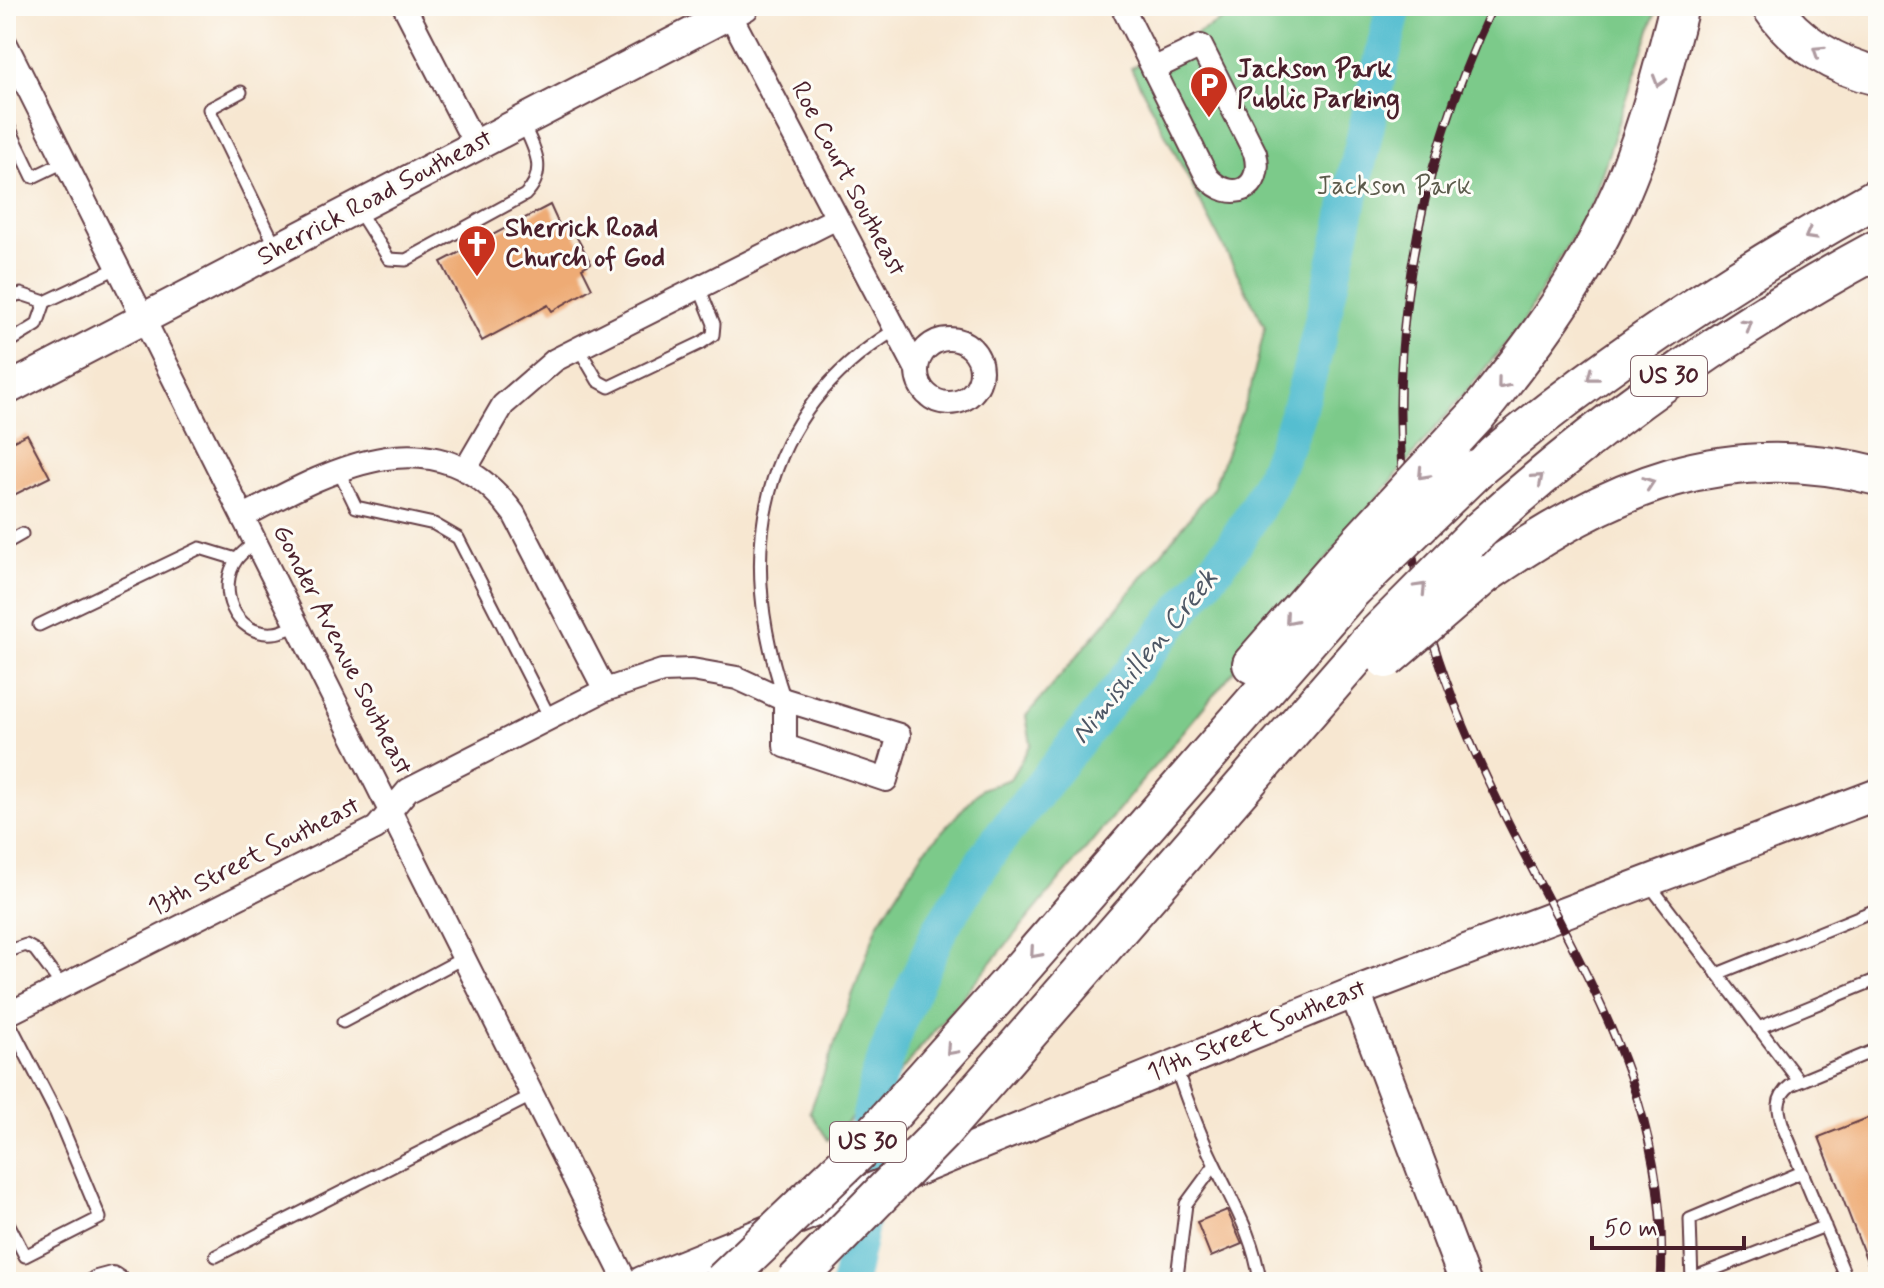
<svg xmlns="http://www.w3.org/2000/svg" width="1884" height="1288" viewBox="0 0 1884 1288" font-family="Mynerve,sans-serif">
	<style>
		.green { fill: #7cca8a; stroke: #63745a; stroke-width: 2 }
		.lines { fill: none; stroke-linecap: round; stroke-linejoin: round }
		.river { stroke: #54bed0; stroke-width: 36 }
		.building { fill: #eeab75 }
		.lane-casing { stroke: #643d44; stroke-width: 15 }
		.street-casing { stroke: #643d44; stroke-width: 26 }
		.secondary-casing { stroke: #643d44; stroke-width: 34 }
		.highway-casing { stroke: #643d44; stroke-width: 42 }
		.lane { stroke: #fff; stroke-width: 11 }
		.street { stroke: #fff; stroke-width: 22 }
		.secondary { stroke: #fff; stroke-width: 30 }
		.highway { stroke: #fff; stroke-width: 38 }
		.rail-casing { stroke: #4a1f2b; stroke-width: 9 }
		.rail { stroke: #fdfcf7; stroke-width: 6; stroke-dasharray: 18; stroke-linecap: butt }
		.highway-bridge-casing { stroke: #643d44; stroke-width: 42; stroke-linecap: butt }
		.highway-bridge { stroke: #fff; stroke-width: 38 }
		.oneway { stroke: #ae9aa0 }
		.labels { text-anchor: middle; dominant-baseline: central; stroke-width: 6; stroke-linejoin: round; paint-order: stroke }
		.shield { fill: #fdfcf7; stroke: #806168; stroke-width: 2 }
		.shield-label { font-size: 24px; font-weight: bold; fill: #4a1f2b }
		.poi-label { font-size: 26px; font-weight: bold; fill: #4a1f2b; stroke: #fdfcf7; text-anchor: start }
		.street-label { font-size: 26px; fill: #4a1f2b; stroke: #fdfcf7 }
		.park-label { font-size: 26px; fill: #5c5b4c; stroke: #fdfcf7 }
		.water-label { font-size: 28px; font-style: italic; fill: #4e5765; stroke: #fdfcf7 }
	</style>
	<rect width="100%" height="100%" fill="#fdfcf7"/>
	<filter id="ink" filterUnits="userSpaceOnUse"><feTurbulence type="fractalNoise" baseFrequency=".0125" numOctaves="2"/><feDisplacementMap in="SourceGraphic" scale="16" xChannelSelector="R" yChannelSelector="G"/><feConvolveMatrix kernelMatrix="1 2 1 2 8 2 1 2 1" color-interpolation-filters="sRGB"/></filter>
	<filter id="wash" filterUnits="userSpaceOnUse"><feTurbulence type="fractalNoise" baseFrequency=".006" numOctaves="4" result="noise"/><feDisplacementMap in="SourceGraphic" scale="32" xChannelSelector="R" yChannelSelector="G"/><feGaussianBlur stdDeviation="1.8" result="paint"/><feColorMatrix in="noise" values="0 0 0 0 0 0 0 0 0 0 0 0 0 0 0 0 0 1.4 0 .05"/><feComposite in="paint" operator="in"/></filter>
	<g filter="url(#wash)">
		<rect width="100%" height="100%" fill="#f7e7d1"/>
		<path class="green" d="M1249 6H1658L1592 203 1522 324 897 1076 828 1140 810 1112 878 924 923 852 981 789 1010 779 1031 744 1026 716 1111 616 1213 488 1251 387 1265 327 1131 68Z"/>
		<g class="lines">
			<path class="river" d="M849 1282 860 1229 867 1130 878 1079 899 1021 939 931 992 848 1233 546C1298 448 1311 368 1337 256 1356 172 1375 89 1394 6"/>
		</g>
		<g id="blocks">
			<path class="building" d="M550 205 560 227 569 223 591 263 582 268 592 288 552 311 548 305 482 341 441 262Z
				M27 434 50 477 6 499V445Z
				M1878 1114V1282H1875L1819 1137Z
				M1227 1210 1242 1244 1211 1257 1197 1222Z"/>
		</g>
	</g>
	<g filter="url(#ink)">
		<use href="#blocks" fill-opacity="0" stroke="#643d44" stroke-width="2"/>
		<g class="lines">
			<defs>
				<path id="lane" d="M241 92 209 109 277 249
					M6 121 33 177 64 162
					M358 210 389 259 406 260 525 195C549 171 534 148 522 122
					M6 298 21 294 45 302
					M6 344 37 325 45 302 119 267
					M578 347 598 381 609 387 701 343 713 335 714 324 699 287
					M338 470 356 507 434 524 458 538 550 718
					M256 541C250 547 242 552 237 559 216 588 234 636 273 633 281 633 290 628 297 625
					M6 543 22 534
					M39 625 200 548 236 559
					M785 700C735 555 757 415 895 330
					M1649 884 1799 1081
					M6 952 26 945 35 950 62 986
					M1717 974 1878 909
					M6 1016 56 1113 100 1218 25 1256 6 1219
					M343 1022 465 957
					M1758 1028 1878 979
					M1176 1068C1187 1100 1198 1131 1213 1161 1232 1202 1254 1236 1260 1282
					M216 1256 533 1095
					M1692 1278 1825 1226
					M1173 1282 1177 1277 1186 1204 1214 1166
					M1692 1282 1690 1219 1802 1172
					M1848 1282 1784 1129C1778 1112 1774 1098 1791 1085L1878 1049"/>
				<path id="street" d="M404 6 476 146
					M1122 6 1207 177C1231 204 1265 190 1255 153L1201 46 1153 69
					M730 14 917 370
					M6 44 626 1282
					M917 371a32 32 0 1 1 64 0a32 32 0 1 1-64 0Z
					M465 470 503 405 555 360 835 219
					M244 516C332 469 438 410 514 514L605 690
					M6 1015 376 828 408 790 605 690 662 671 692 670 737 678 785 700 899 735 886 780 785 746V700
					M97 1282 112 1278 118 1282"/>
				<path id="secondary" d="M6 390 744 6
					M1355 992 1465 1282
					M642 1282 1355 992 1878 794"/>
				<path id="highway" d="M1771 6C1796 43 1835 66 1878 76
					M1476 416C1527 353 1576 289 1611 214 1643 148 1661 77 1679 6
					M1476 470C1602 364 1734 276 1878 197
					M1479 531C1602 420 1733 327 1878 249
					M1484 575C1610 487 1723 437 1878 476
					M1252 664 1342 561
					M1002 991 1352 590
					M1038 1022 1367 644"/>
			</defs>
			<use href="#lane" class="lane-casing"/>
			<use href="#street" class="street-casing"/>
			<use href="#secondary" class="secondary-casing"/>
			<use href="#highway" class="highway-casing"/>
			<use href="#lane" class="lane"/>
			<use href="#street" class="street"/>
			<use href="#secondary" class="secondary"/>
			<use href="#highway" class="highway"/>
			<defs>
				<path id="rail" d="M1493 6C1407 189 1375 398 1421 597 1438 671 1469 743 1502 810 1580 968 1671 1098 1661 1282"/>
			</defs>
			<use href="#rail" class="rail-casing"/>
			<use href="#rail" class="rail"/>
			<defs>
				<path id="highway-bridge" d="M1342 561 1476 416
					M1352 590 1476 470
					M1367 644 1479 531
					M1386 659 1484 575
					M722 1282 858 1152 1002 991
					M795 1282 941 1133 1038 1022"/>
			</defs>
			<use href="#highway-bridge" class="highway-bridge-casing"/>
			<use href="#highway-bridge" class="highway-bridge"/>
		</g>
		<defs><path id="oneway-chevron" d="M-2-3.5L2.5 0L-2 3.5" fill="none" stroke-width="1.6" stroke-linecap="round" stroke-linejoin="round" transform="scale(2)"/></defs>
		<g class="oneway">
			<use href="#oneway-chevron" transform="translate(1818 51) rotate(-147)"/>
			<use href="#oneway-chevron" transform="translate(1659 81) rotate(107)"/>
			<use href="#oneway-chevron" transform="translate(1810 235) rotate(151)"/>
			<use href="#oneway-chevron" transform="translate(1747 325) rotate(-32)"/>
			<use href="#oneway-chevron" transform="translate(1592 376) rotate(142)"/>
			<use href="#oneway-chevron" transform="translate(1502 384) rotate(129)"/>
			<use href="#oneway-chevron" transform="translate(1423 474) rotate(133)"/>
			<use href="#oneway-chevron" transform="translate(1538 479) rotate(-41)"/>
			<use href="#oneway-chevron" transform="translate(1649 483) rotate(-19)"/>
			<use href="#oneway-chevron" transform="translate(1421 588) rotate(-46)"/>
			<use href="#oneway-chevron" transform="translate(1290 619) rotate(131)"/>
			<use href="#oneway-chevron" transform="translate(1035 953) rotate(131)"/>
			<use href="#oneway-chevron" transform="translate(951 1050) rotate(132)"/>
		</g>
	</g>
	<defs>
		<symbol id="parking-pin" viewBox="-11 -11 22 30"><path d="M0 17L-7.5 6A9.5 9.5 0 1 1 7.5 6Z" fill="#c8321e" stroke="#fdfcf7"/><path d="M-3.5-5.5H1a3.5 3.5 0 0 1 0 7H-1V5.5H-3.5ZM-1-3.4V-.6H.8a1.4 1.4 0 0 0 0-2.8Z" fill="#fff"/></symbol>
		<symbol id="church-pin" viewBox="-11 -11 22 30"><path d="M0 17L-7.5 6A9.5 9.5 0 1 1 7.5 6Z" fill="#c8321e" stroke="#fdfcf7"/><path d="M-1.2-6h2.4v3.5h3.3v2.4h-3.3V6h-2.4V-.1h-3.3v-2.4h3.3Z" fill="#fff"/></symbol>
	</defs>
	<g fill-rule="evenodd">
		<use href="#parking-pin" x="1187" y="63" width="44" height="60"/>
		<use href="#church-pin" x="455" y="222" width="44" height="60"/>
	</g>
	<g class="labels">
		<g class="shield">
			<rect x="1631" y="356" width="76" height="40" rx="6"/>
			<rect x="830" y="1122" width="76" height="40" rx="6"/>
		</g>
		<g class="shield-label">
			<text x="1669" y="376">US 30</text>
			<text x="868" y="1142">US 30</text>
		</g>
		<g class="poi-label">
			<text x="1237" y="70">Jackson Park<tspan x="1237" dy="30">Public Parking</tspan></text>
			<text x="505" y="229">Sherrick Road<tspan x="505" dy="30">Church of God</tspan></text>
		</g>
		<g class="street-label">
			<text transform="translate(848 179) rotate(62)">Roe Court Southeast</text>
			<text transform="translate(375 198) rotate(-28)">Sherrick Road Southeast</text>
			<text transform="translate(342 650) rotate(63)">Gonder Avenue Southeast</text>
			<text transform="translate(254 857) rotate(-27)">13th Street Southeast</text>
			<text transform="translate(1257 1031) rotate(-22)">11th Street Southeast</text>
		</g>
		<g class="park-label">
			<text x="1394" y="187">Jackson Park</text>
		</g>
		<g class="water-label">
			<text transform="translate(1145 657) rotate(-51)">Nimishillen Creek</text>
		</g>
	</g>
	<rect width="1884" height="1288" fill="none" stroke="#fdfcf7" stroke-width="32"/>
	<path d="M1592 1236v12h152v-12" fill="none" stroke="#4a1f2b" stroke-width="4"/>
	<text x="1604" y="1236" font-size="24" fill="#4a1f2b" stroke="#fdfcf7" stroke-width="6" paint-order="stroke">50 m</text>
</svg>
